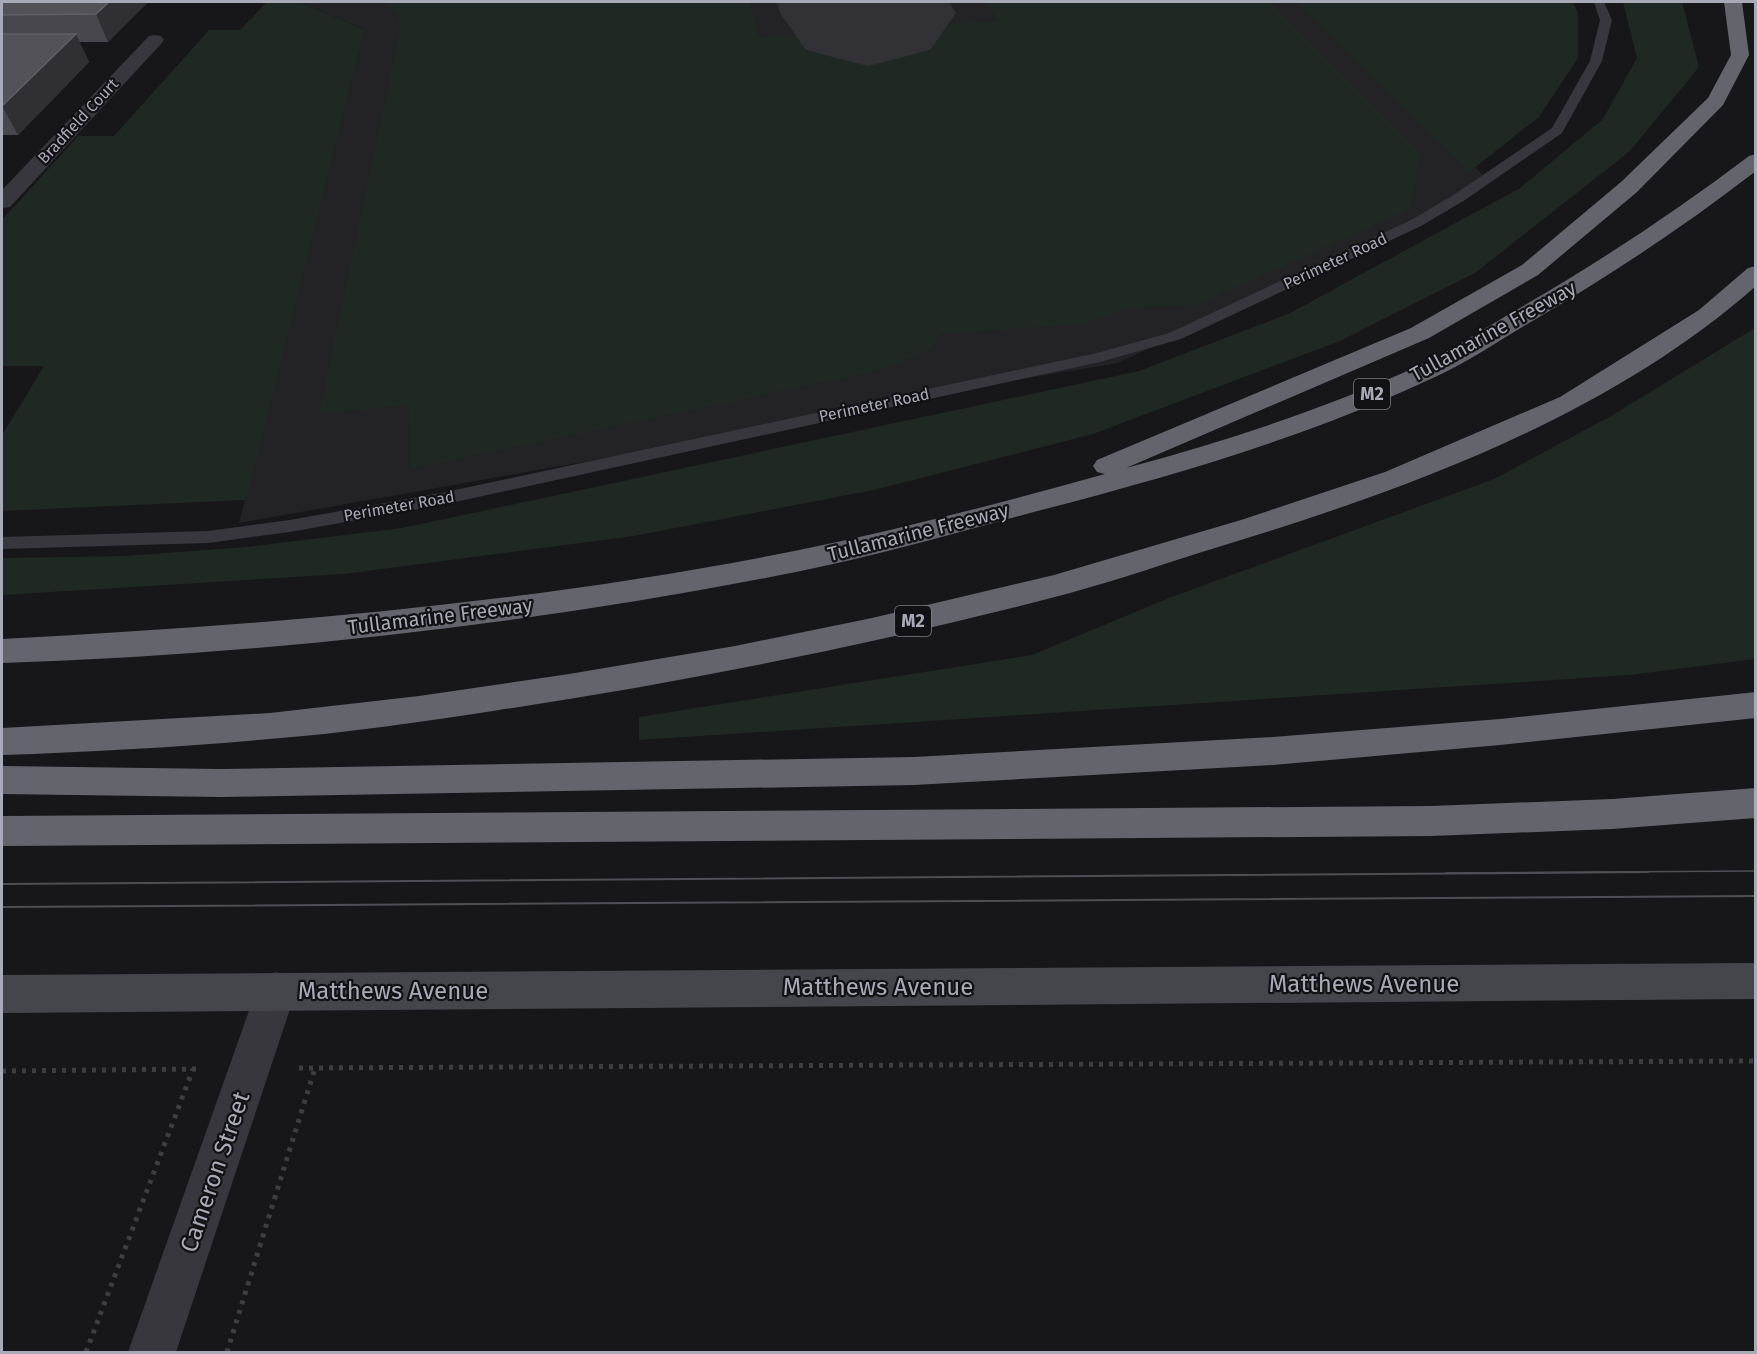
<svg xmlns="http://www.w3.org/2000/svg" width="1757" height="1354" viewBox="0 0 1757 1354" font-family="'Fira Sans',sans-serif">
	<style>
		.built { fill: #232225 }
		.green { fill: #202823 }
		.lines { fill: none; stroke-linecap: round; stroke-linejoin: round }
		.runway { fill: #323236; fill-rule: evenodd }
		.path { stroke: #3d3e44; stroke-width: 5; stroke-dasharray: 4 6; stroke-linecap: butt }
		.service { fill: #38373d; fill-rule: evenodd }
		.minor { fill: #38373d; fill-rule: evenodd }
		.secondary { fill: #45464c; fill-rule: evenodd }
		.motorway { fill: #64646d; fill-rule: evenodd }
		.tram-far1 { stroke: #4e4f55; stroke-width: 1.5 }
		.tram { stroke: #4e4f55; stroke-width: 2 }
		.wall { fill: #48474d }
		.shaded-wall { fill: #302f33 }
		.building { fill: #535258; stroke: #606067; stroke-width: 1.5 }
		.labels { text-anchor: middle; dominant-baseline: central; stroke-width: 4.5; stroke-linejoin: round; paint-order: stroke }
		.far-street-label { font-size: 16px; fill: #a9aab7; stroke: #121113 }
		.shield { fill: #121113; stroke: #7c7c86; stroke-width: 1.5 }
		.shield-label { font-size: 18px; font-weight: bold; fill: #a9aab7 }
		.street-label { font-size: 20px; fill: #a9aab7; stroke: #121113 }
		.near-street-label { font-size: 24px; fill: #a9aab7; stroke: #121113 }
	</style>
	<rect width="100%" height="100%" fill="#171618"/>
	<path class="built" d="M299 2H1303L1486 178 1416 223 1118 363 1004 382 640 452 239 523 365 30Z"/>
	<path class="green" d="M267 2H299L365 30 246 500 2 511V435L44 366H2V220L78 136H114L209 30H240Z
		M384 2H750L759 37 998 21 986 2H1270L1421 153 1410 209 1197 305 1129 308 1084 324 941 334 931 349 877 371 410 469 409 405 319 414 400 30 398 14Z
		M1295 2H1573L1578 13V58L1539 117 1469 172Z
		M1623 2H1682L1699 67 1630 151 1475 273 1340 341 1093 434 874 490 634 536 344 574 2 595V558L125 556 245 547 402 528 1139 371 1290 313 1520 188 1603 119 1637 58Z
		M1755 328V659L1630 675 639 740V717L1032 655 1169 598 1494 479 1611 416Z"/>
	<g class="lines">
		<path class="runway" d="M777 2H949L956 13 930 50 868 66 806 50 780 13Z"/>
		<path class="path" d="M299 1068 1756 1061
			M2 1071 202 1069
			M86 1352 193 1069
			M227 1352 315 1068"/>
		<path class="service" d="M1594 2H1604L1612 20 1602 61 1562 133 1465 200 1421 226 1181 339 1100 362 446 504 290 532 208 543 2 549V537L208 531 290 520 446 492 1097 353 1169 333 1411 220 1455 194 1552 128 1590 61 1600 20Z"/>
		<path class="minor" d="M155 35 161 36 164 40 161 44 10 207 2 208V190L149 36Z
			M276 972 290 978 296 991 176 1352H128L256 991 262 978Z"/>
		<path class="secondary" d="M1756 963V999L2 1013V975Z"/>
		<path class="motorway" d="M1724 2H1742L1749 55 1723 105 1637 192 1538 275 1429 338 1126 468C1226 441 1325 409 1418 366 1449 352 1477 333 1506 316 1590 268 1671 215 1749 156L1756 154V171C1682 228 1605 279 1524 326 1495 343 1466 363 1435 377 1306 438 1168 477 1030 513 952 534 875 556 796 572 535 624 267 654 2 663V639C269 625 537 603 799 550 902 529 1004 502 1105 474L1097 472 1093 466 1097 460 1411 328 1522 265 1621 182 1708 98 1731 55Z
			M1756 266V286C1603 421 1394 494 1202 552 1152 568 1102 585 1051 598 869 645 685 682 499 710 422 722 346 733 269 739 180 747 90 752 2 755V728L270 713 419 696 569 674 735 646 872 618 1054 575 1241 520 1385 472 1560 397 1699 310 1748 268Z
			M1756 692V718L1500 745 1273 765 914 785 220 797 2 794V766L220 769 914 757 1273 737 1500 719Z
			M1756 788V818L1612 829 1431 836 2 846V816L1431 806 1612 799Z"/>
		<path class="tram-far1" d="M1446 873 1756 871"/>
		<path class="tram" d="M2 884 1648 872
			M2 907 1756 896"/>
	</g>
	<path class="wall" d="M2 2H148L108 42H79L89 62 18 135H2Z"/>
	<path class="shaded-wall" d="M109 2H148L108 42 96 14Z
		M76 34 89 62 18 135 2 106Z"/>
	<path class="building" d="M2 2H109L96 14 2 15Z
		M2 34H76L2 106Z"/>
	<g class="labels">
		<g class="far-street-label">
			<text transform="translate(78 121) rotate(-47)">Bradfield Court</text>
			<text transform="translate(1335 261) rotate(-25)">Perimeter Road</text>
			<text transform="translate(874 405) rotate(-12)">Perimeter Road</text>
			<text transform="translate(399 506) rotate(-10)">Perimeter Road</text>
		</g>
		<g class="shield">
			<rect x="1354" y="379" width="36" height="30" rx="4.5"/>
			<rect x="895" y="606" width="36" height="30" rx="4.5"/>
		</g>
		<g class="shield-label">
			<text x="1372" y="394">M2</text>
			<text x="913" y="621">M2</text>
		</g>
		<g class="street-label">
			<text transform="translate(1493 331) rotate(-29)">Tullamarine Freeway</text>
			<text transform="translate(918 532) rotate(-14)">Tullamarine Freeway</text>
			<text transform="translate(440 616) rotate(-7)">Tullamarine Freeway</text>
		</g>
		<g class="near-street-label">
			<text x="1364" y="984">Matthews Avenue</text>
			<text x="878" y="987">Matthews Avenue</text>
			<text x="393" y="991">Matthews Avenue</text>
			<text transform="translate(215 1172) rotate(-71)">Cameron Street</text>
		</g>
	</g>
	<rect width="1757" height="1354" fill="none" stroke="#a9aab7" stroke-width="6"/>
</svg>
